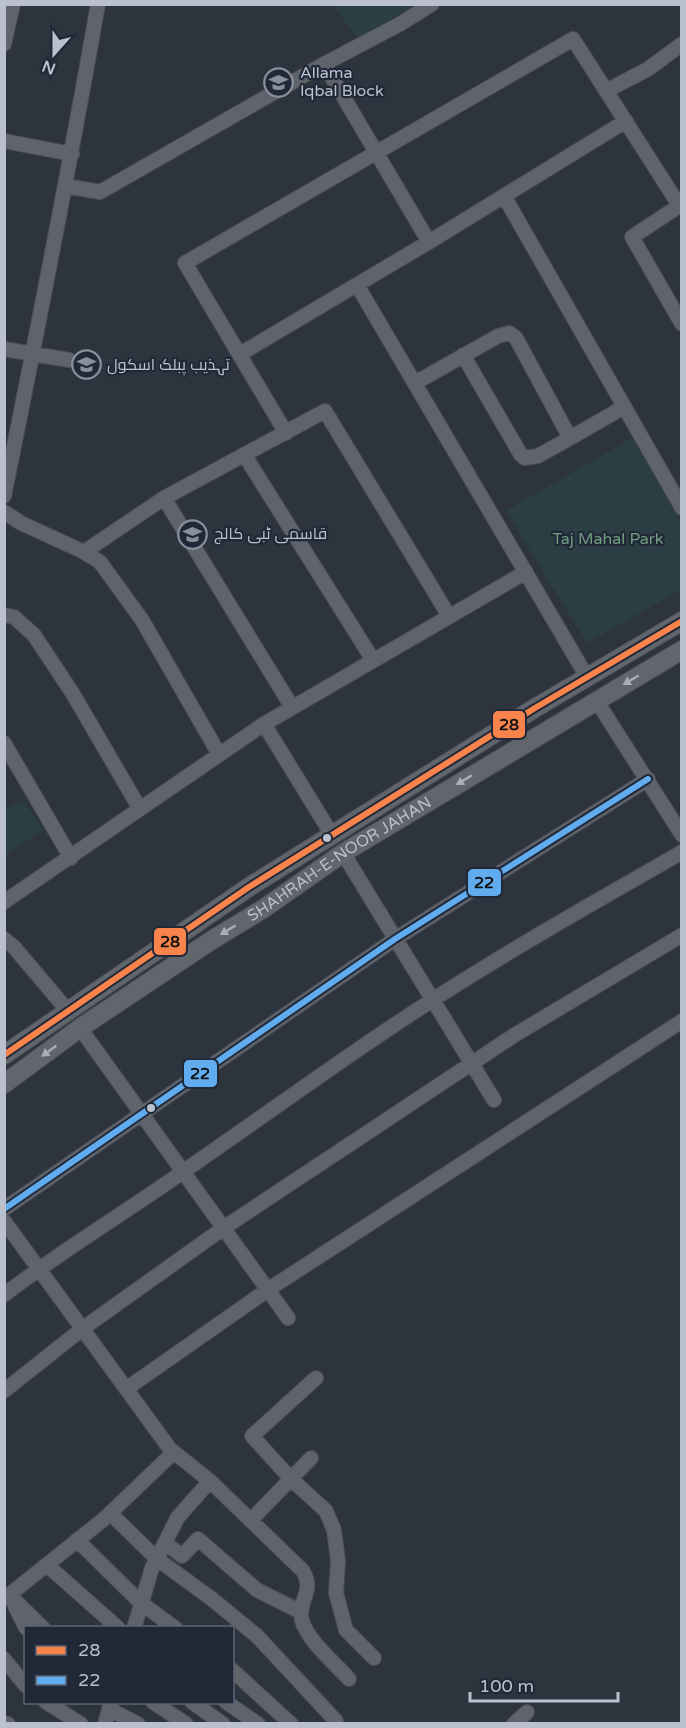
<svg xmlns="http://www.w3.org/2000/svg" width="686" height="1728" viewBox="0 0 686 1728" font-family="'Varela Round',Cairo,sans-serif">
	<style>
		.park { fill: #2b3e44 }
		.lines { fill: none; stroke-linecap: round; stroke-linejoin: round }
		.minor-casing { stroke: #4b4f56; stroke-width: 16 }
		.major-casing { stroke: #4c515a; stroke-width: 20 }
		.minor { stroke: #5f636b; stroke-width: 14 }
		.major { stroke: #61656c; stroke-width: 18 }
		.bus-1-casing { stroke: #212939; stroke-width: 10 }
		.bus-2-casing { stroke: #212939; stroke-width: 10 }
		.bus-1 { stroke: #f8844c; stroke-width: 6 }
		.bus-2 { stroke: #60acee; stroke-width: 6 }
		.oneway { fill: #a8aeba }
		.bus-dot { fill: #bac0cd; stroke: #212939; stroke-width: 2 }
		.labels { text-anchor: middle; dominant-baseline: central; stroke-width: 4.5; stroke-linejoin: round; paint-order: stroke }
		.poi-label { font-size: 16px; fill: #bac0cd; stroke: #212939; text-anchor: start }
		.park-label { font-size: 16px; fill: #719e7f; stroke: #212939 }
		.street-label { font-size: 16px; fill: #bac0cd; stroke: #212939 }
		.line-badge { stroke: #212939; stroke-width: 2 }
		.pale-badge-label { font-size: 16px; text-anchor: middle; font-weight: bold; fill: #111 }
	</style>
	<rect width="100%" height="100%" fill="#2e343e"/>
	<path class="park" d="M333 5H416L357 38Z
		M632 438 681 522V590L587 643 506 511Z
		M23 800 44 830 5 856V809Z"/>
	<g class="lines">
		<defs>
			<path id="minor" d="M4 44 13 4
				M324 64 429 242
				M606 91 648 69 682 44
				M4 141 72 154
				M66 186 100 192 324 64 400 24 432 4
				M504 196 682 508
				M682 204 632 237 682 324
				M357 285 587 677
				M4 349 69 360
				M240 354 429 242 626 121
				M463 355 521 455 525 458 538 456 570 438
				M415 383 498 336 509 333 516 338 570 438 624 407
				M286 433 185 263 573 39 679 205
				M245 456 373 660
				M4 496C37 333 69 169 98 4
				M164 498 292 707
				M4 512 21 523 84 552 100 562 142 620 219 754
				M84 552 164 498 325 411 449 616
				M4 615 14 617 34 635 73 694 140 809
				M596 700 682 835
				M264 724 332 835
				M4 743 71 858
				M343 853 494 1100
				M4 902 264 724 526 572
				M4 939 13 946 68 1011
				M80 1028 288 1318
				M4 1209 395 939 648 779
				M4 1221 170 1449 210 1481 303 1571C313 1590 303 1594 301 1612 299 1634 335 1663 349 1679
				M4 1295C62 1250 125 1213 184 1171 281 1104 377 1033 477 972 544 930 613 892 682 852
				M316 1378 252 1436 291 1479 326 1511 334 1530 338 1561 336 1593 346 1630 374 1658
				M126 1389 269 1289 682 1021
				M4 1391 82 1329 225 1227 513 1036 682 935
				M110 1513 157 1559 212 1599 257 1636 336 1721
				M251 1520 311 1458
				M77 1540 141 1603 175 1628
				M165 1543 182 1556 198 1539 257 1590 301 1612
				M47 1565 118 1628
				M10 1596 43 1628
				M4 1599 104 1519 174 1452
				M15 1606 26 1628
				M134 1628 152 1568 178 1517 210 1481
				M4 1659 26 1686
				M232 1670 291 1724
				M46 1702 81 1724
				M153 1702 186 1724
				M192 1702 223 1724
				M226 1702 258 1724
				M109 1709 138 1724
				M4 1723 8 1724
				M105 1724 111 1702
				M514 1724 527 1712"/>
			<g id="major">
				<path d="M4 1055 249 887 535 708 682 621"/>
				<path id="s1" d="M4 1084 80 1028 212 940 263 909 343 853 682 650"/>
			</g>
		</defs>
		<use href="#minor" class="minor-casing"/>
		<use href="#major" class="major-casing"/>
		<use href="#minor" class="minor"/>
		<use href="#major" class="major"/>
		<defs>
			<path id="bus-1" d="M4 1055 249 887 535 708 682 621"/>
			<path id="bus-2" d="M4 1209 395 939 648 779"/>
		</defs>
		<use href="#bus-1" class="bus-1-casing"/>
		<use href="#bus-2" class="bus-2-casing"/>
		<use href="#bus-1" class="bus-1"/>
		<use href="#bus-2" class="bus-2"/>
	</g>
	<defs><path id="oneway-solid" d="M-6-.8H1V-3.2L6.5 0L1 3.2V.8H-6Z" transform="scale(1.5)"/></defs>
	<g class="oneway">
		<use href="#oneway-solid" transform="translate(631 680) rotate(150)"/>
		<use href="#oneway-solid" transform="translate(464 780) rotate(149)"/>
		<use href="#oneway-solid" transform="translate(228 930) rotate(149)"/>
		<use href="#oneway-solid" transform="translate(49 1051) rotate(144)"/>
	</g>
	<defs>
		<symbol id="university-ring" viewBox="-11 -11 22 22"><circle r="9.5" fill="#212939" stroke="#898f9b" stroke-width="1.5"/><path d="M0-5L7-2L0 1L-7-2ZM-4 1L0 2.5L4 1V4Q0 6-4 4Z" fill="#898f9b"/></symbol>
	</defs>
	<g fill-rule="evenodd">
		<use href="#university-ring" x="262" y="66" width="33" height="33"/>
		<use href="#university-ring" x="70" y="348" width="33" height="33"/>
		<use href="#university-ring" x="176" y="518" width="33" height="33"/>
	</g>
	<g class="bus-dot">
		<circle cx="327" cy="838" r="5"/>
		<circle cx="151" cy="1108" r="5"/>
	</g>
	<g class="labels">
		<g class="poi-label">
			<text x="300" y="73">Allama<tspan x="300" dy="18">Iqbal Block</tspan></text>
			<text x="107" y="365">تہذیب پبلک اسکول</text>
			<text x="214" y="534">قاسمی ٹبی کالج</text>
		</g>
		<g class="park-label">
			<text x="608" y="539">Taj Mahal Park</text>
		</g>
		<g class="street-label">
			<text stroke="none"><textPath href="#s1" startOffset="404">SHAHRAH-E-NOOR JAHAN</textPath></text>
		</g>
	</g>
	<g class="line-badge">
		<rect x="492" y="710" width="34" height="29" rx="6" fill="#f8844c"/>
		<rect x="467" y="868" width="35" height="29" rx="6" fill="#60acee"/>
		<rect x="153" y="927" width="34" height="29" rx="6" fill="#f8844c"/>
		<rect x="183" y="1059" width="35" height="29" rx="6" fill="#60acee"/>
	</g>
	<g class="pale-badge-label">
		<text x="509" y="730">28</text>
		<text x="484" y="888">22</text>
		<text x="170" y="947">28</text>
		<text x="200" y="1079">22</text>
	</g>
	<rect width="686" height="1728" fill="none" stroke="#bac0cd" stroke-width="12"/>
	<rect x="24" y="1626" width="210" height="78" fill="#212939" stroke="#5e6574" stroke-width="1.5"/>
	<rect x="36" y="1646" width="30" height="9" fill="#f8844c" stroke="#5e6574" stroke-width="1.5"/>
	<text x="78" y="1656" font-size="18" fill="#bac0cd">28</text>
	<rect x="36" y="1676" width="30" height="9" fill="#60acee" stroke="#5e6574" stroke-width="1.5"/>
	<text x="78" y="1686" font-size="18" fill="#bac0cd">22</text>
	<g transform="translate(54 54) rotate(201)" stroke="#212939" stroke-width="4.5" paint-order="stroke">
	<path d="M0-4.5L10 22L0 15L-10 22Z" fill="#bac0cd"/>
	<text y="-9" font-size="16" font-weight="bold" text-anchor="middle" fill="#bac0cd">N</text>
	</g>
	<path d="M470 1692v9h148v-9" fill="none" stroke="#bac0cd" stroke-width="3"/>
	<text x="479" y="1692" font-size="18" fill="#bac0cd" stroke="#212939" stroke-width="4.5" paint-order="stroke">100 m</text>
</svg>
